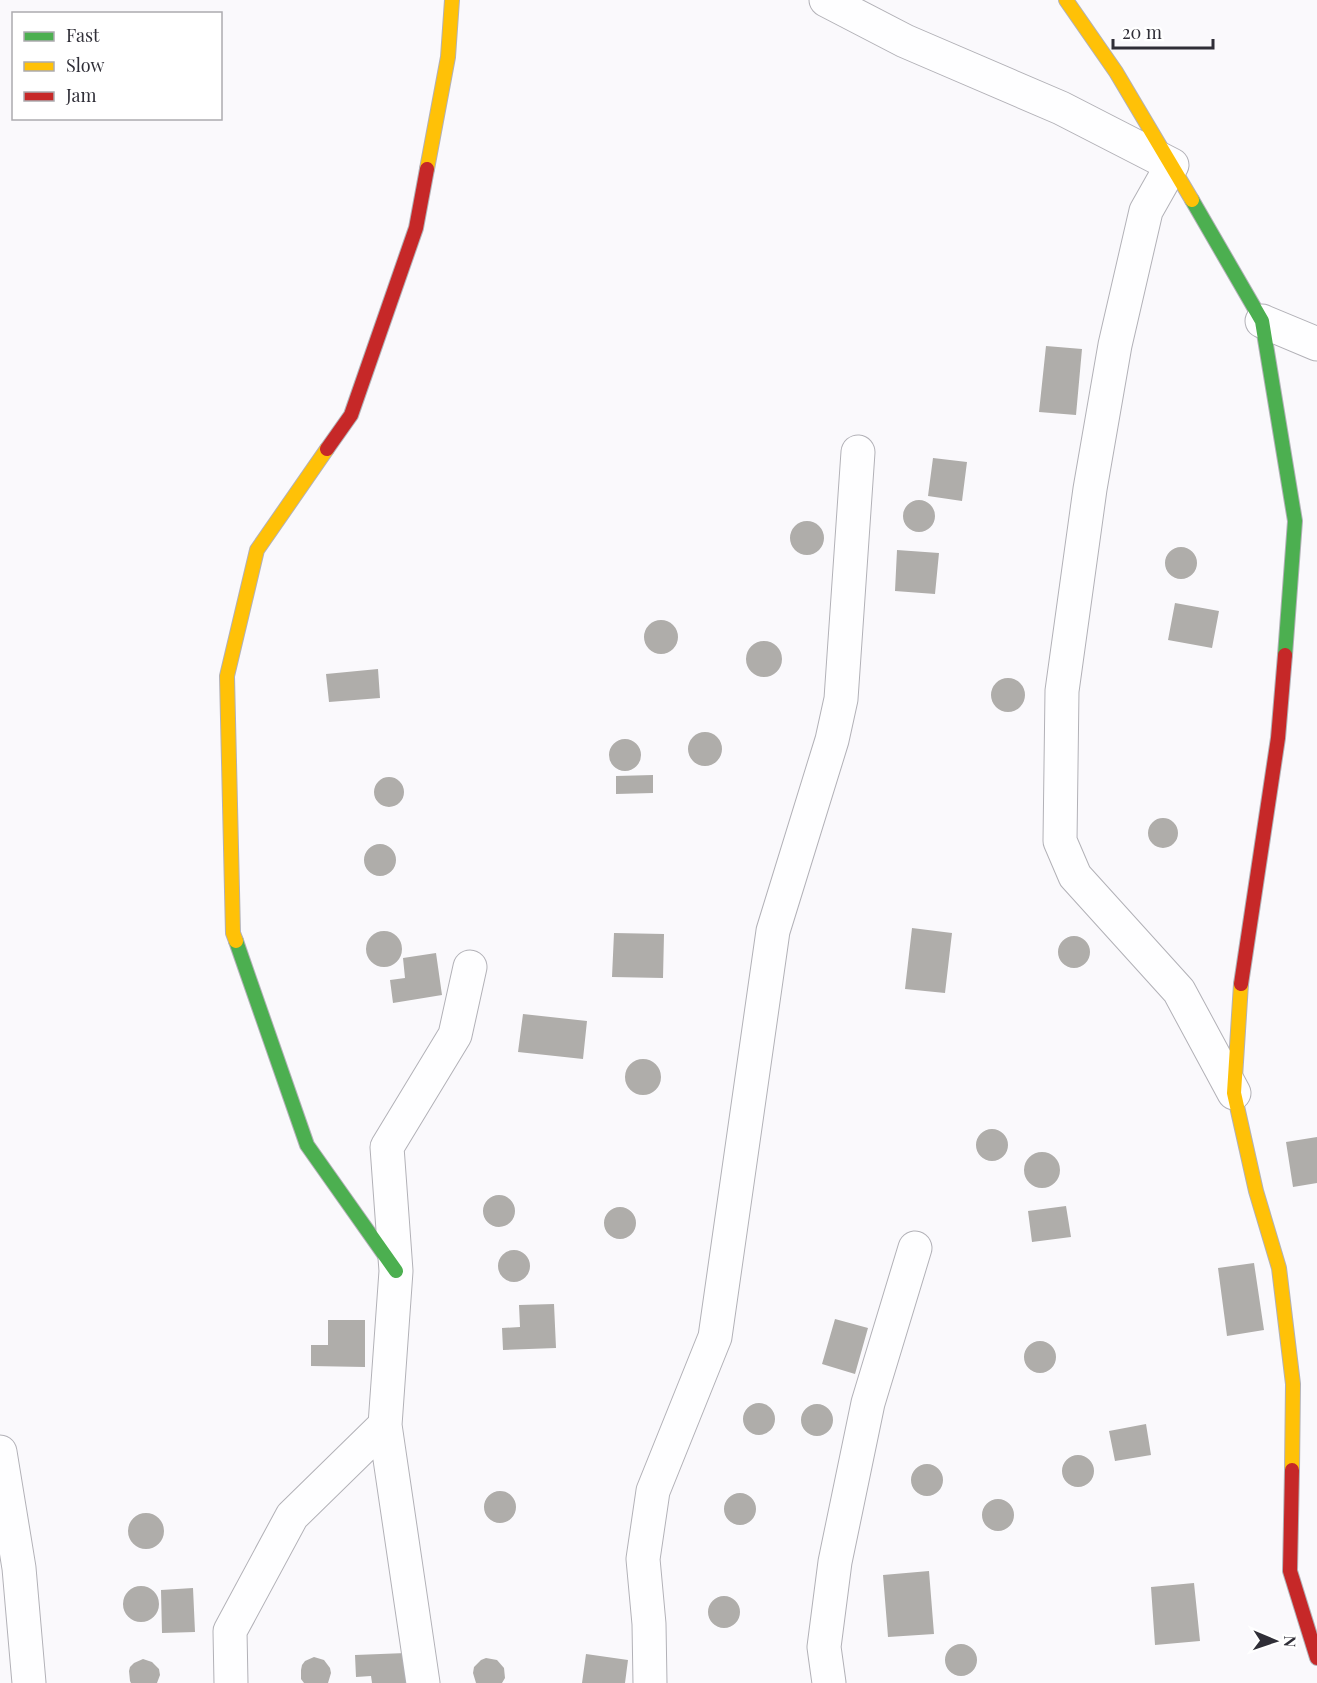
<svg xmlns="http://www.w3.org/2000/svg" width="1317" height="1683" viewBox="0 0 1317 1683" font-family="'Playfair Display',serif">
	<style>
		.building { fill: #afadaa }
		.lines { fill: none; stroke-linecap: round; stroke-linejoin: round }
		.street-casing { stroke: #b2b1b7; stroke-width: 35 }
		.fast-casing { stroke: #b2b1b7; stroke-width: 16 }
		.slow-casing { stroke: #b2b1b7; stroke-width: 16 }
		.jam-casing { stroke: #b2b1b7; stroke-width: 16 }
		.street { stroke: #fefeff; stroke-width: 33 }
		.fast { stroke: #4caf50; stroke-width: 14 }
		.slow { stroke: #ffc107; stroke-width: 14 }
		.jam { stroke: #c62828; stroke-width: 14 }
	</style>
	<rect width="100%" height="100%" fill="#faf9fc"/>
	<path class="building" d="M1046 346 1082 349 1076 415 1039 412Z
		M933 458 967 462 962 501 928 496Z
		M903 516a16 16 0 1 1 32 0a16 16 0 1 1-32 0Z
		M790 538a17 17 0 1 1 34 0a17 17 0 1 1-34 0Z
		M1165 563a16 16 0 1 1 32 0a16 16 0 1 1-32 0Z
		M897 550 939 553 935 594 895 591Z
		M1175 603 1219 611 1212 648 1168 640Z
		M644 637a17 17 0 1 1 34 0a17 17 0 1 1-34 0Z
		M746 659a18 18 0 1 1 36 0a18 18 0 1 1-36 0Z
		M378 669 380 698 329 702 326 674Z
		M991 695a17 17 0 1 1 34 0a17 17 0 1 1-34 0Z
		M688 749a17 17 0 1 1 34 0a17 17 0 1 1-34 0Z
		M609 755a16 16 0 1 1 32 0a16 16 0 1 1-32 0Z
		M653 775V793L616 794V776Z
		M374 792a15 15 0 1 1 30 0a15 15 0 1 1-30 0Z
		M1148 833a15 15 0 1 1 30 0a15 15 0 1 1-30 0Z
		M364 860a16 16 0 1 1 32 0a16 16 0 1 1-32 0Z
		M912 928 952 933 945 993 905 989Z
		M366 949a18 18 0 1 1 36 0a18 18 0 1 1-36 0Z
		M614 933 664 934 663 978 612 977Z
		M1058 952a16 16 0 1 1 32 0a16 16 0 1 1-32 0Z
		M436 953 442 995 393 1003 390 980 405 978 403 958Z
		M523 1014 587 1021 583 1059 518 1052Z
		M625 1077a18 18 0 1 1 36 0a18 18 0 1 1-36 0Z
		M976 1145a16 16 0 1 1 32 0a16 16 0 1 1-32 0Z
		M1317 1137V1183L1293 1187 1286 1142Z
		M1024 1170a18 18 0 1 1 36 0a18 18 0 1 1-36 0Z
		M483 1211a16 16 0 1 1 32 0a16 16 0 1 1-32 0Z
		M1066 1206 1071 1237 1032 1242 1028 1211Z
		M604 1223a16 16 0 1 1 32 0a16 16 0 1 1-32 0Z
		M498 1266a16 16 0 1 1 32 0a16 16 0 1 1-32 0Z
		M1254 1263 1264 1330 1227 1336 1218 1268Z
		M554 1304 556 1348 503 1350 502 1328 520 1327 519 1305Z
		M835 1319 868 1328 855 1374 822 1364Z
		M328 1320H365V1367L311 1366V1345H328Z
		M1024 1357a16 16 0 1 1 32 0a16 16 0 1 1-32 0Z
		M743 1419a16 16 0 1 1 32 0a16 16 0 1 1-32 0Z
		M801 1420a16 16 0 1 1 32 0a16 16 0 1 1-32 0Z
		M1146 1424 1151 1455 1115 1461 1109 1431Z
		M1062 1471a16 16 0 1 1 32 0a16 16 0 1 1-32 0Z
		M911 1480a16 16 0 1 1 32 0a16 16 0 1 1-32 0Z
		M484 1507a16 16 0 1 1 32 0a16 16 0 1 1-32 0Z
		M724 1509a16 16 0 1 1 32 0a16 16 0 1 1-32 0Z
		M982 1515a16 16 0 1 1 32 0a16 16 0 1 1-32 0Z
		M128 1531a18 18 0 1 1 36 0a18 18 0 1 1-36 0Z
		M929 1571 934 1634 888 1637 883 1575Z
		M1194 1583 1200 1641 1155 1645 1151 1587Z
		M123 1604a18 18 0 1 1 36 0a18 18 0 1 1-36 0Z
		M193 1588 195 1632 162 1633 161 1590Z
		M708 1612a16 16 0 1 1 32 0a16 16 0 1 1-32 0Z
		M945 1660a16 16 0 1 1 32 0a16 16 0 1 1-32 0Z
		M406 1653 408 1683H372L371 1676 356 1677 355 1655Z
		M586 1654 628 1660 625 1683H582Z
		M314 1657 324 1660 330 1668 331 1673 328 1683H304L301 1679V1670L302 1665 305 1661Z
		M486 1658 497 1660 504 1668 505 1678 502 1683H476L473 1673 474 1667 481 1660Z
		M143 1659 152 1662 159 1669 160 1675 157 1683H131L130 1681 129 1671 130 1667 134 1663Z"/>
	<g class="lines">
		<defs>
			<path id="street" d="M826 0 905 41 1061 108 1172 165 1146 211 1115 345 1090 489 1062 691 1060 841 1075 876 1179 991 1234 1093
				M1262 321 1317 344
				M385 1425 423 1683
				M0 1452 19 1568 29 1683
				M231 1683 230 1631 292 1516 385 1425 396 1271 387 1147 455 1035 470 967
				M650 1683 649 1624 643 1559 653 1491 715 1337 773 931 832 740 841 699 858 452
				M829 1683 824 1647 835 1562 868 1403 915 1248"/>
			<path id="fast" d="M1192 200 1262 321 1295 521 1285 655
				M236 941 307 1145 396 1271"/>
			<path id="slow" d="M1066 0 1116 72 1192 200
				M427 169 448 57 452 0
				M236 941 233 933 227 676 257 550 327 449
				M1241 984 1234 1093 1256 1191 1279 1268 1293 1384 1292 1470"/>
			<path id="jam" d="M327 449 351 415 416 228 427 169
				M1241 984 1278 738 1285 655
				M1292 1470 1290 1571 1317 1658"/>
		</defs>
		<use href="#street" class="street-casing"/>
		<use href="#fast" class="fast-casing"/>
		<use href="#slow" class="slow-casing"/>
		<use href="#jam" class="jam-casing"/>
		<use href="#street" class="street"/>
		<use href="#fast" class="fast"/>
		<use href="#slow" class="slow"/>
		<use href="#jam" class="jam"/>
	</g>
	<rect x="12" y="12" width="210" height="108" fill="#ffffff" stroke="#acabaf" stroke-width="1.5"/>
	<rect x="24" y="32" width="30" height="9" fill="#4caf50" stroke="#acabaf" stroke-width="1.5"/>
	<text x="66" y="42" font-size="18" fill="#2f2e37">Fast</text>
	<rect x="24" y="62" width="30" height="9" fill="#ffc107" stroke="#acabaf" stroke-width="1.5"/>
	<text x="66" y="72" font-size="18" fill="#2f2e37">Slow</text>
	<rect x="24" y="92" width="30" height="9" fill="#c62828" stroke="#acabaf" stroke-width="1.5"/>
	<text x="66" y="102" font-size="18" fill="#2f2e37">Jam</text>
	<g transform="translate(1275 1641) rotate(92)" stroke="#ffffff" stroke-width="4.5" paint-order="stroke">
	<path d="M0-4.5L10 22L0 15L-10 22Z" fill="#2f2e37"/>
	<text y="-9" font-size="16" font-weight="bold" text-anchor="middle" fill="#2f2e37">N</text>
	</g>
	<path d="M1113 39v9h100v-9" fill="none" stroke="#2f2e37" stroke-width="3"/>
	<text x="1122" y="39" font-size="18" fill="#2f2e37" stroke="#ffffff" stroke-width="4.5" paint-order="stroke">20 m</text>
</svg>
